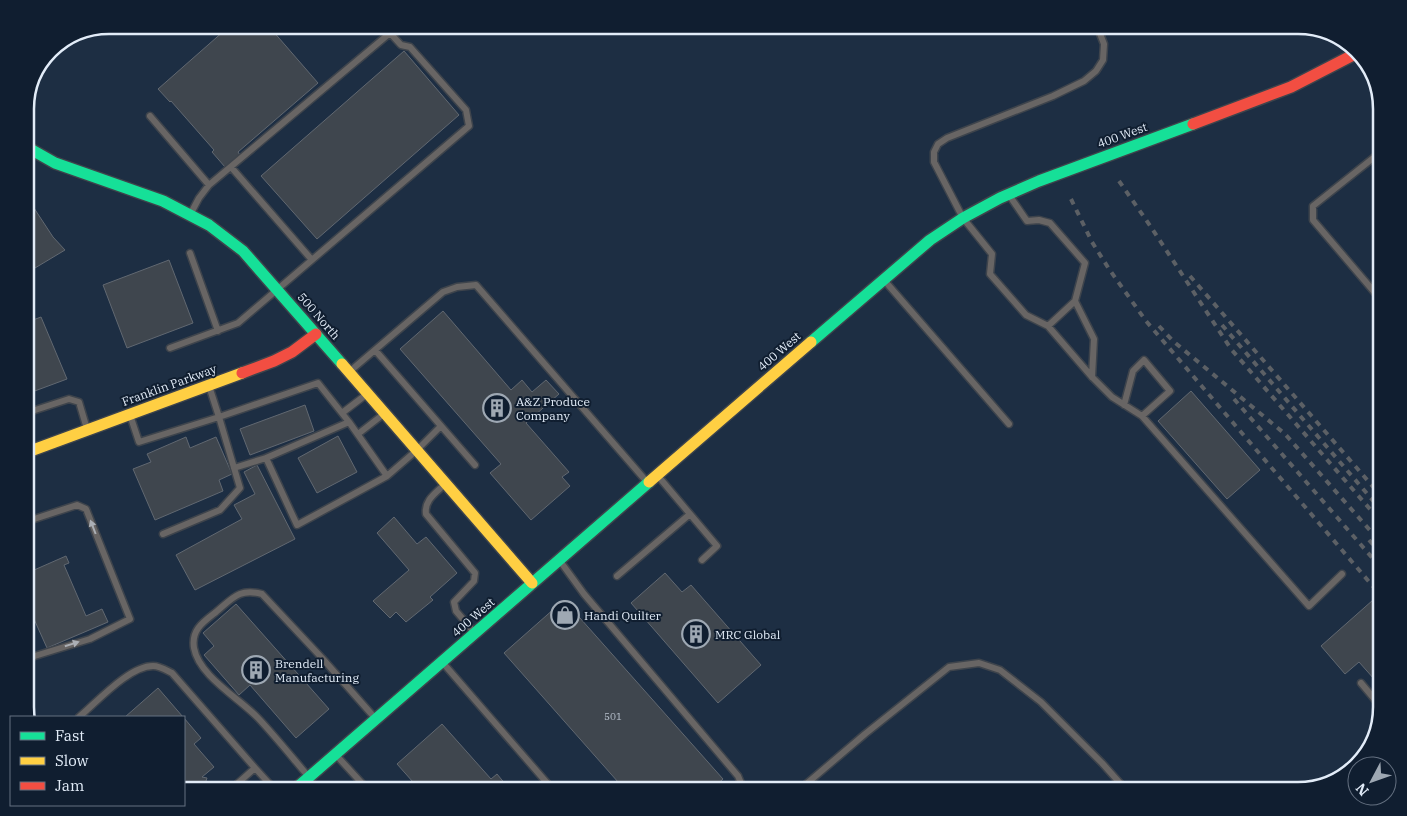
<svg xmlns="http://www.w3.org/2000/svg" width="1407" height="816" viewBox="0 0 1407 816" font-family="'IBM Plex Serif',serif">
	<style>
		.built { fill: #1d2e43 }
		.building { fill: #3f464e; stroke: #616871 }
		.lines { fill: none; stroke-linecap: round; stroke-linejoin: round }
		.lane-casing { stroke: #3e444c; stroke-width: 9 }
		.fast-casing { stroke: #3e444c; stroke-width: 14 }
		.slow-casing { stroke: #3e444c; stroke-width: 14 }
		.jam-casing { stroke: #3e444c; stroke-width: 14 }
		.lane { stroke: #686564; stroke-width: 6 }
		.fast { stroke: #16e098; stroke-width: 11 }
		.slow { stroke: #ffcf43; stroke-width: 11 }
		.jam { stroke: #f24e42; stroke-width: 11 }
		.rail { stroke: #5c6065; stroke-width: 4; stroke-dasharray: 6 6; stroke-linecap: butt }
		.oneway { fill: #abafb5 }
		.labels { text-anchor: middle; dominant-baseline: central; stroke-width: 4; stroke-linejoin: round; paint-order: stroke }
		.number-label { font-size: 10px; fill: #b9c2ce }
		.street-label { font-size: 12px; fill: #e2ecf8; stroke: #101e30 }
		.poi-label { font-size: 12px; fill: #e2ecf8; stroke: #101e30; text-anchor: start }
		.rim { fill: none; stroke: #e2ecf8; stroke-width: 2.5 }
	</style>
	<rect width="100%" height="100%" fill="#212932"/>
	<path class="built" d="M1298 25 1340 36 1371 67 1382 103V708L1371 749 1340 780 1299 791H184V717H27L25 713V103L50 49 77 31Z"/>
	<path class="building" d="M225 30H272L318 83 238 152 240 155 225 167 212 152 214 150 171 101 170 102 158 89Z
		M404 51 459 115 317 239 261 176Z
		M25 201 29 206 32 205 53 237 65 250 25 274Z
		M169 260 193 323 127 348 103 285Z
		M443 311 511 390 522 380 532 392 546 380 559 394 526 423 569 472 562 477 570 486 531 520 490 473 501 464 400 349Z
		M41 317 67 379 32 392 25 375V323Z
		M1191 391 1260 470 1227 499 1158 421Z
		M305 405 314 431 250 455 240 429Z
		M338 436 357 472 317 493 298 458Z
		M186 437 190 448 216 437 232 474 219 480 223 491 155 520 133 469 151 462 147 454Z
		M257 465 295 539 195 590 176 555 242 519 234 505 255 494 244 472Z
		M394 517 417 544 426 537 457 573 430 597 433 600 406 622 396 612 390 618 373 601 409 570 377 533Z
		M66 556 69 563 64 565 86 616 102 609 108 622 47 648 25 599V574Z
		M665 573 682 592 691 585 761 665 718 703 631 603Z
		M1382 592V688L1359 662 1345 674 1321 646Z
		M564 600 723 779 710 791H626L504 653Z
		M236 604 329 709 296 738 250 685 239 695 204 655 214 646 203 633Z
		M158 688 183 717H125Z
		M184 718 201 738 194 744 214 767 202 777 207 778 204 787 199 786 192 791H186L184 788Z
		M442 724 491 779 497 774 511 791H421L397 764Z"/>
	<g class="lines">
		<defs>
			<path id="lane" d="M1097 26 1104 44 1103 60 1096 71 1084 81 1053 96 947 138 938 144 934 152V162L963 218 992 254 990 274 1026 315 1048 326 1092 377 1112 397 1142 416 1309 606 1342 574
				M150 116 209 185
				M1382 151 1313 206V220L1382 301
				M231 167 312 260
				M1009 195 1027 221 1039 220 1050 223 1085 263 1075 301 1094 339 1092 377
				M190 253 218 331
				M884 280 1009 424
				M1048 326 1075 301
				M170 348 238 323 469 126 466 110 410 47 401 45 390 33 209 185 199 198 191 213
				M375 350 475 465
				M349 372 443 292 457 287 476 285 647 482
				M1124 405 1133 371 1144 360 1170 391 1142 416
				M342 413 367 394
				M130 415 139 442 219 417 209 386
				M25 419 29 412 69 399 79 402 87 429
				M25 427 33 450
				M358 434 385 413
				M234 468 266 458
				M387 476 349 422 266 458 297 525 387 476 417 450 441 426
				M445 484C436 493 424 500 426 514L475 573 474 581 454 602 456 611 474 632
				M690 514 717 546 702 560
				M25 522 77 505 86 509 130 619 90 639 25 659
				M163 534 220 510 240 488 219 417 318 383 349 422
				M560 561 584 594 738 776 743 788 741 791
				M617 576 690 514 658 476
				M443 663 554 791
				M1361 683 1382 708
				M79 717C97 702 129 666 153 666 160 666 166 670 172 673L255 768
				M336 755 369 791
				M308 776C291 756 275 736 258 718 239 698 199 676 194 648 191 630 203 622 216 612 233 598 239 588 262 594L322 658 375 718
				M229 791 255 768 276 791
				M798 791 865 734 949 667 979 663 1000 670 1041 702 1102 763 1127 791"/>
			<path id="fast" d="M25 146 55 163 163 201 209 225 243 251 342 364
				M811 342 930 240 963 218 1000 198 1039 181 1193 124
				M293 791 649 482"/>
			<path id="slow" d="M342 364 532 583
				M25 453 242 373
				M649 482 811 342"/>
			<path id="jam" d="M1193 124 1291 87 1357 53
				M242 373 274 361 292 352 316 334"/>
		</defs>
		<use href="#lane" class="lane-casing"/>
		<use href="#fast" class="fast-casing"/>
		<use href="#slow" class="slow-casing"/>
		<use href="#jam" class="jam-casing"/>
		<use href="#lane" class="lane"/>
		<use href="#fast" class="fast"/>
		<use href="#slow" class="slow"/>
		<use href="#jam" class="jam"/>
		<path class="rail" d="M1119 181 1151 227 1231 349 1382 523
			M1071 199 1092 242 1109 269 1146 321 1377 591
			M1190 276 1382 497
			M1222 325 1382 511
			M1159 326 1173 341 1285 434 1382 544
			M1234 399 1382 569
			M1369 540 1382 555"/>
	</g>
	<defs><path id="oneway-solid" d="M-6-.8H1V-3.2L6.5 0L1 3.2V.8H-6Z" transform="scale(1.25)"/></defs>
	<g class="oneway">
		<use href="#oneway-solid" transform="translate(93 527) rotate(-111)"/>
		<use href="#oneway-solid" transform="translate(72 644) rotate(-17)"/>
	</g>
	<defs>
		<symbol id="building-ring" viewBox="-11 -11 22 22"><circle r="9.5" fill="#101e30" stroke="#9ea8b3" stroke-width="1.5"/><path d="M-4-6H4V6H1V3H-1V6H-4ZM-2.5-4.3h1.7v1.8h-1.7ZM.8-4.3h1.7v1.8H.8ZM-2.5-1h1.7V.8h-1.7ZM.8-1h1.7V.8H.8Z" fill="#9ea8b3"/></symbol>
		<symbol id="shop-ring" viewBox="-11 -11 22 22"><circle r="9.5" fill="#101e30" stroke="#9ea8b3" stroke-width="1.5"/><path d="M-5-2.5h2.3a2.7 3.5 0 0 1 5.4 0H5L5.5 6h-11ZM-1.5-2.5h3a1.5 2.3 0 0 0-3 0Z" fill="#9ea8b3"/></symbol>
	</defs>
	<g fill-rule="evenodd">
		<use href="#building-ring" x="481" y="392" width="32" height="32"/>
		<use href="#shop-ring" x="549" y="599" width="32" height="32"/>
		<use href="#building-ring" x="680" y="618" width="32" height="32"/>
		<use href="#building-ring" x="240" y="654" width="32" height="32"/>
	</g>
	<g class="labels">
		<g class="number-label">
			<text x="613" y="716">501</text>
		</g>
		<g class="street-label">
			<text transform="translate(1122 135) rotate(-20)">400 West</text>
			<text transform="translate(319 316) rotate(49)">500 North</text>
			<text transform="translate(779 351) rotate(-41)">400 West</text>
			<text transform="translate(169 385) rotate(-20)">Franklin Parkway</text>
			<text transform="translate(473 617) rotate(-41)">400 West</text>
		</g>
		<g class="poi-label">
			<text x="516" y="401">A&amp;Z Produce<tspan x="516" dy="14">Company</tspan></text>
			<text x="584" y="615">Handi Quilter</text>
			<text x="715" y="634">MRC Global</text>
			<text x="275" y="663">Brendell<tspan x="275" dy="14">Manufacturing</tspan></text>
		</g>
	</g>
	<path d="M0 0H1407V816H0ZM109 34H1298A75 75 0 0 1 1373 109V707A75 75 0 0 1 1298 782H109A75 75 0 0 1 34 707V109A75 75 0 0 1 109 34Z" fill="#101e30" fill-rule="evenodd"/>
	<path class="rim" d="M109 34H1298A75 75 0 0 1 1373 109V707A75 75 0 0 1 1298 782H109A75 75 0 0 1 34 707V109A75 75 0 0 1 109 34Z"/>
	<rect x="10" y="716" width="175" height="90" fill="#101e30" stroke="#647080"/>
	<rect x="20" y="732" width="25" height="8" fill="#16e098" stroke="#647080"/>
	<text x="55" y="741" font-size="15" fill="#e2ecf8">Fast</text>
	<rect x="20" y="757" width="25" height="8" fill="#ffcf43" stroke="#647080"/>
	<text x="55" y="766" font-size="15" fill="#e2ecf8">Slow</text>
	<rect x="20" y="782" width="25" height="8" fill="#f24e42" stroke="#647080"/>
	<text x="55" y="791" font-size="15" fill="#e2ecf8">Jam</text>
	<g transform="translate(1372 781) rotate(229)"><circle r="24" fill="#101e30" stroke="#647080"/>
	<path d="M0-4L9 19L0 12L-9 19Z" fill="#9ea8b3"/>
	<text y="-8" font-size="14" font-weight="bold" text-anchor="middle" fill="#e2ecf8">N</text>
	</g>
</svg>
